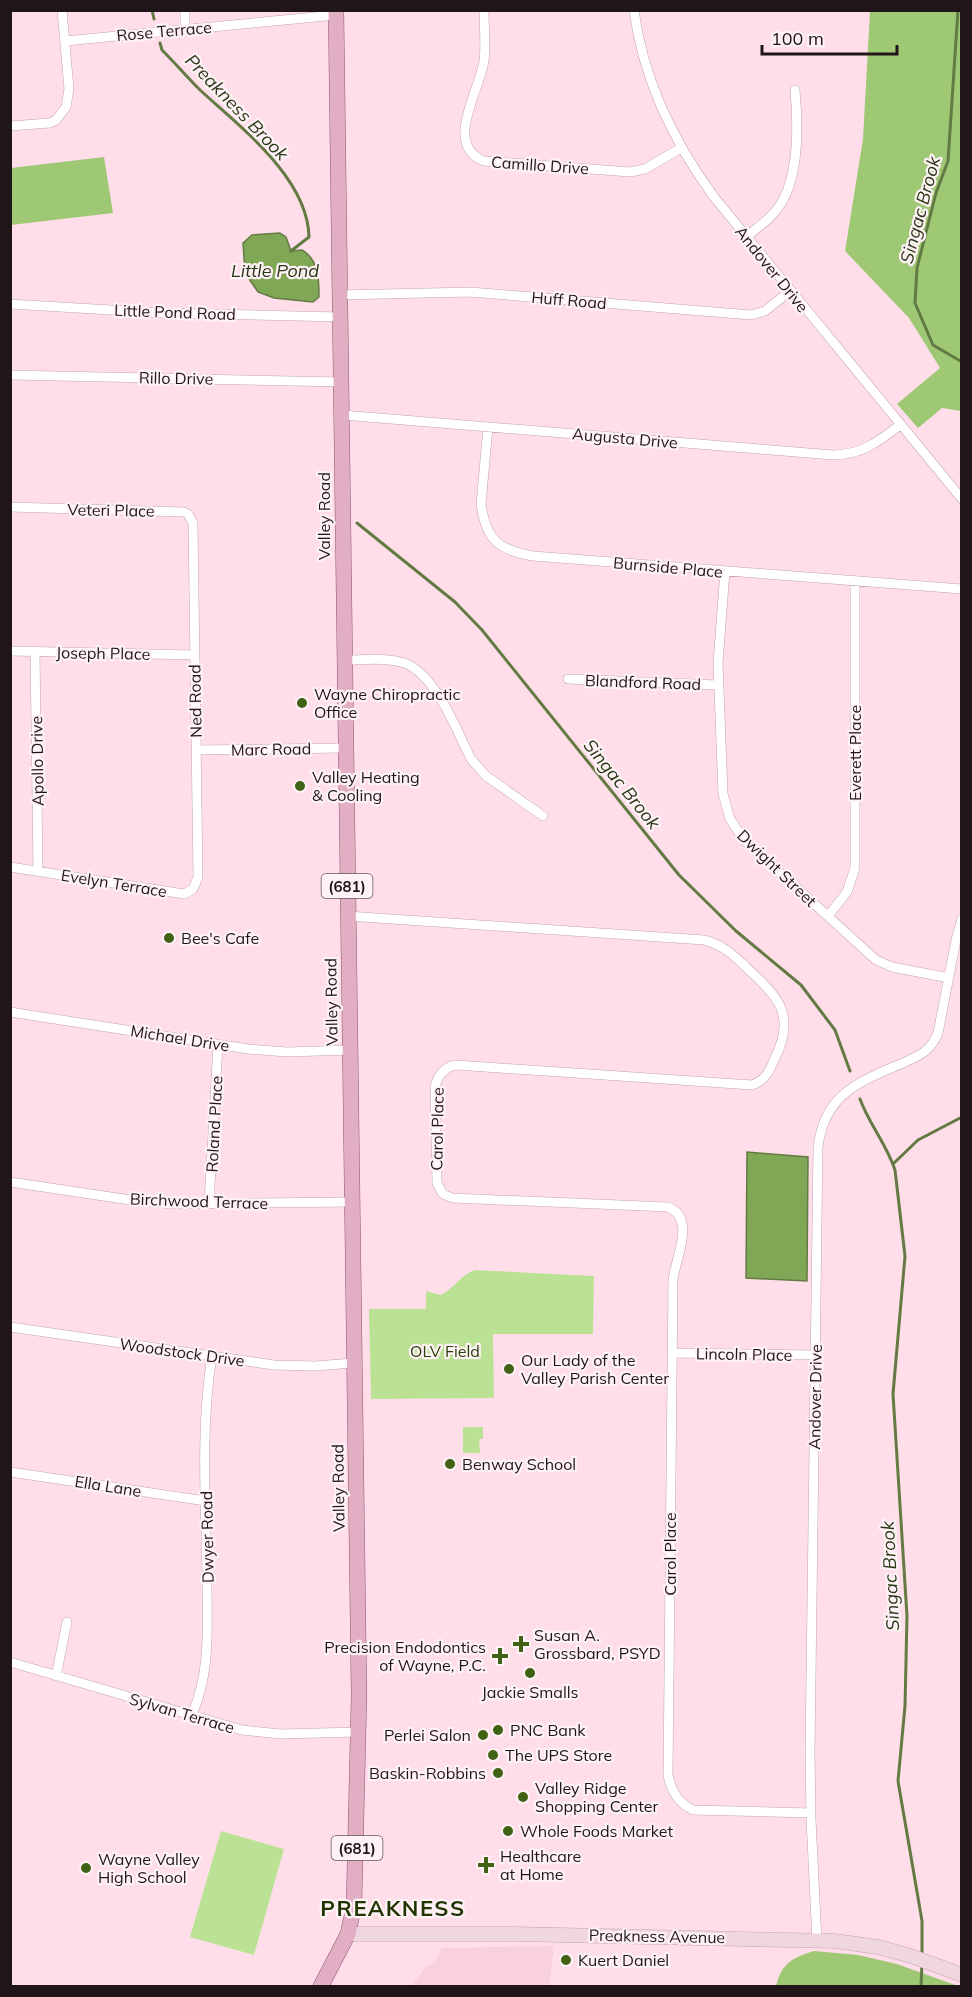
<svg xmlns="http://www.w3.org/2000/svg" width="972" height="1997" viewBox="0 0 972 1997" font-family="Mulish,sans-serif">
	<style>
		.built { fill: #f8d0df }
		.green { fill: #bbe294 }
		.forest { fill: #9fc875 }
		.water { fill: #80a755; stroke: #637b43; stroke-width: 1.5 }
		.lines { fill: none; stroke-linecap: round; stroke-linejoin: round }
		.stream { stroke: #637b43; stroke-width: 3 }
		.minor-casing { stroke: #c3a4b0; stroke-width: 10 }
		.secondary-casing { stroke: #c3a4b0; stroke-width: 15 }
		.primary-casing { stroke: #90556e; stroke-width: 16 }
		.minor { stroke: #fff; stroke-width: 9 }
		.secondary { stroke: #f0d6e1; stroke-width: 14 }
		.primary { stroke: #e1aec4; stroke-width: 15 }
		.poi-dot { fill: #416115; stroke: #fff2f6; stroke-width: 2 }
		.labels { text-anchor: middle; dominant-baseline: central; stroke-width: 4.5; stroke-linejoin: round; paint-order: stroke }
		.shield { fill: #fff2f6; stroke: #63575b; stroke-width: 1.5 }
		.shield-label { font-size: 15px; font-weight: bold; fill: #201519 }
		.street-label { font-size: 16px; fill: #201519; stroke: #fff2f6 }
		.poi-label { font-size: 16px; fill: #201519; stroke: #fff2f6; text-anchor: start }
		.park-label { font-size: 16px; fill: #284103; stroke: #fff2f6 }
		.water-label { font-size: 18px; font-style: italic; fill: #283816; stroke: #fff2f6 }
		.district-label { font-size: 22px; font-weight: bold; letter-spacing: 1.5px; fill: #1f3400; stroke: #fff2f6 }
	</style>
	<rect width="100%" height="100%" fill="#ffdeea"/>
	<path class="built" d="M554 1946 549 1986H411L425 1968 435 1961 442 1948Z"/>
	<path class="green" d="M475 1270 594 1276 593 1334H493L494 1398 371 1399 369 1309H426V1291L441 1295C456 1287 459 1276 475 1270Z
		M463 1427H483V1439H479L480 1453H463Z
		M221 1831 284 1849 254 1955 190 1937Z"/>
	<path class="forest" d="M870 11H961V411L942 408 918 428 897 404 940 368 909 318 845 251 863 139Z
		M104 157 113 213 11 225V168Z
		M814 1951 858 1955 897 1964 958 1986H776C782 1963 792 1958 814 1951Z"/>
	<path class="water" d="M280 233 286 237 291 251 302 250C319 260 319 279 319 297L313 302 274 298 258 292 245 273 243 243 252 235Z
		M747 1152 808 1157 807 1281 746 1278Z"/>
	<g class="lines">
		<path class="stream" d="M152 10 154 19
			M958 10 948 161 936 193 917 268 915 303 933 345 962 362
			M160 43 162 50C175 63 187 77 200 90 240 127 308 178 309 237L291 251
			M357 523 455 602 482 630 679 875 736 931 801 985 835 1030 850 1071
			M860 1099C869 1124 887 1145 895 1170L905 1256 893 1394 907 1616 905 1706 898 1781 922 1921V1957
			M893 1164 918 1140 962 1117
			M921 1986 922 1963"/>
		<defs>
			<path id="minor" d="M185 10V29
				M484 10C484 27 486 45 484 61 480 90 443 145 484 161L630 172 645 169 681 148
				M634 10C643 79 673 141 714 197L962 499
				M65 41 336 15
				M10 126 50 123 56 120 66 107 69 89 62 10
				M746 237C758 227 772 218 780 205 800 174 798 124 795 90
				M339 295 470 292 751 315 765 311 790 291
				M10 304 161 313 340 317
				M10 375 341 382
				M342 415 833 455C861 455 878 442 900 425
				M488 427 481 504C486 540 498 550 533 556L962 589
				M10 507 184 512 188 514 193 523 198 877 193 889 184 894 10 867
				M725 571 718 663 723 794 730 819 744 840 876 960 892 967 949 978
				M10 651 195 655
				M35 652 38 871
				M344 660C363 660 386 657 404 663 435 673 457 731 471 759L486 776 543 816
				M568 679 718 685
				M196 750 346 748
				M347 916 704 940C722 944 733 955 746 967 777 996 797 1014 775 1058 770 1070 766 1080 752 1085L456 1065C444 1067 438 1075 435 1087L437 1183 443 1194 452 1198 668 1207C697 1219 675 1258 673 1280L668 1775C671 1791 678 1803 693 1810L811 1813
				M828 916 847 892 855 868V581
				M10 1012 248 1049 287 1052 350 1050
				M10 1182 137 1201 174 1204 352 1202
				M209 1204 218 1044
				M10 1327 274 1365 315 1366 354 1363
				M672 1353 815 1355
				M10 1472 206 1501
				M10 1662 242 1730 280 1734 358 1732
				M56 1676 67 1622
				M192 1715C211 1670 207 1629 207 1580 206 1506 200 1430 212 1356
				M817 1941 811 1819 810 1752 818 1147C825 1092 860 1082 905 1062 921 1055 931 1050 938 1033L956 940 962 919"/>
			<path id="secondary" d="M348 1934H514L835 1941 878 1947 911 1956 962 1975"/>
			<path id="primary" d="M321 1986 348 1934 354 1905 359 1696 336 10"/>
		</defs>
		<use href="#minor" class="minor-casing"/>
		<use href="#secondary" class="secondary-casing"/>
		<use href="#primary" class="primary-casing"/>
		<use href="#minor" class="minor"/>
		<use href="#secondary" class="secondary"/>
		<use href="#primary" class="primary"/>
	</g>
	<g class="poi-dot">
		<circle cx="302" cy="703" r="6"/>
		<circle cx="300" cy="786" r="6"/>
		<circle cx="169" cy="938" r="6"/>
		<circle cx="509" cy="1369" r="6"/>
		<circle cx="450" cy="1464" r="6"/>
		<path d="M518 1635h6v6h6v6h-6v6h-6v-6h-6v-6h6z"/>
		<path d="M497 1647h6v6h6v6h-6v6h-6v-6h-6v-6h6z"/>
		<circle cx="530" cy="1673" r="6"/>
		<circle cx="498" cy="1730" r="6"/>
		<circle cx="483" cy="1735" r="6"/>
		<circle cx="493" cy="1755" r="6"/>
		<circle cx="498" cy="1773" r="6"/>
		<circle cx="523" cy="1797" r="6"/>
		<circle cx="508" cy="1831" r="6"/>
		<path d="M483 1856h6v6h6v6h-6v6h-6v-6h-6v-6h6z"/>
		<circle cx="86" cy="1868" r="6"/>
		<circle cx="566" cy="1960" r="6"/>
	</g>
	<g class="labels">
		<g class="shield">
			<rect x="321.5" y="874" width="51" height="24" rx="4.5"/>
			<rect x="331.5" y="1836" width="51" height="24" rx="4.5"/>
		</g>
		<g class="shield-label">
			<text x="347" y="886">(681)</text>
			<text x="357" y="1848">(681)</text>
		</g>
		<g class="street-label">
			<text transform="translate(164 31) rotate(-5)">Rose Terrace</text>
			<text transform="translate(540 165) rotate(4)">Camillo Drive</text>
			<text transform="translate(772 269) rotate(51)">Andover Drive</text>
			<text transform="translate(569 300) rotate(5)">Huff Road</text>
			<text transform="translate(175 312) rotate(2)">Little Pond Road</text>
			<text transform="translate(176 378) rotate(1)">Rillo Drive</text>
			<text transform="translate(625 438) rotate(5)">Augusta Drive</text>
			<text transform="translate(111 510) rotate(1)">Veteri Place</text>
			<text transform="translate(324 516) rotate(-90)">Valley Road</text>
			<text transform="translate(668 567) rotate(5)">Burnside Place</text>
			<text transform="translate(103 653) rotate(1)">Joseph Place</text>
			<text transform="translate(643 682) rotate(2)">Blandford Road</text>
			<text transform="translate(195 701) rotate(-91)">Ned Road</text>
			<text transform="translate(271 749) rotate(-1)">Marc Road</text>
			<text transform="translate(855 753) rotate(-90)">Everett Place</text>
			<text transform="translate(37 761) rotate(-91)">Apollo Drive</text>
			<text transform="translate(777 868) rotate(44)">Dwight Street</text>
			<text transform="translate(114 883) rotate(9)">Evelyn Terrace</text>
			<text transform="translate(331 1002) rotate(-91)">Valley Road</text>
			<text transform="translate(180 1038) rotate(9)">Michael Drive</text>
			<text transform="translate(214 1124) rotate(-87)">Roland Place</text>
			<text transform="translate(437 1129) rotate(-89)">Carol Place</text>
			<text transform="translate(199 1201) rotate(2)">Birchwood Terrace</text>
			<text transform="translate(182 1352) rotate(8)">Woodstock Drive</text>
			<text transform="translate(744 1354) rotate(1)">Lincoln Place</text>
			<text transform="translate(815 1397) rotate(-89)">Andover Drive</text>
			<text transform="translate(108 1486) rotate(9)">Ella Lane</text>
			<text transform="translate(338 1488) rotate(-91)">Valley Road</text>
			<text transform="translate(207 1537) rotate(-91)">Dwyer Road</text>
			<text transform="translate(670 1554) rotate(-90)">Carol Place</text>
			<text transform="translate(182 1713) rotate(16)">Sylvan Terrace</text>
			<text transform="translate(657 1936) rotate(1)">Preakness Avenue</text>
		</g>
		<g class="poi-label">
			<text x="314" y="694">Wayne Chiropractic<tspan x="314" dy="18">Office</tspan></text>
			<text x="312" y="777">Valley Heating<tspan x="312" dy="18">&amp; Cooling</tspan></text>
			<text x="181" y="938">Bee's Cafe</text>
			<text x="521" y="1360">Our Lady of the<tspan x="521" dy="18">Valley Parish Center</tspan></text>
			<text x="462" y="1464">Benway School</text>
			<text x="534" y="1635">Susan A.<tspan x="534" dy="18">Grossbard, PSYD</tspan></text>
			<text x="486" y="1647" text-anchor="end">Precision Endodontics<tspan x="486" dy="18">of Wayne, P.C.</tspan></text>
			<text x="530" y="1692" text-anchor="middle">Jackie Smalls</text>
			<text x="510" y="1730">PNC Bank</text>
			<text x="471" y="1735" text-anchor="end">Perlei Salon</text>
			<text x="505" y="1755">The UPS Store</text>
			<text x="486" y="1773" text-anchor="end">Baskin-Robbins</text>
			<text x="535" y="1788">Valley Ridge<tspan x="535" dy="18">Shopping Center</tspan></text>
			<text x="520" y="1831">Whole Foods Market</text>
			<text x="500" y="1856">Healthcare<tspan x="500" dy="18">at Home</tspan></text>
			<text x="98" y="1859">Wayne Valley<tspan x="98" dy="18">High School</tspan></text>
			<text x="578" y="1960">Kuert Daniel</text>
		</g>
		<g class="park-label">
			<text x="445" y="1351">OLV Field</text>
		</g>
		<g class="water-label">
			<text transform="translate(237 107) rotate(46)">Preakness Brook</text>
			<text transform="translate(920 210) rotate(-75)">Singac Brook</text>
			<text x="275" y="270">Little Pond</text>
			<text transform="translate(622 784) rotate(51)">Singac Brook</text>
			<text transform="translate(890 1576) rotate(-93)">Singac Brook</text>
		</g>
		<g class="district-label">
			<text x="393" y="1908">PREAKNESS</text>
		</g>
	</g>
	<rect width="972" height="1997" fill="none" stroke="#201519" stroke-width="24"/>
	<path d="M762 45v9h135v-9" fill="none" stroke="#201519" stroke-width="3"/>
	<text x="771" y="45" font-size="18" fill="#201519" stroke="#fff2f6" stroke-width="4.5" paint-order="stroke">100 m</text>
</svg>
